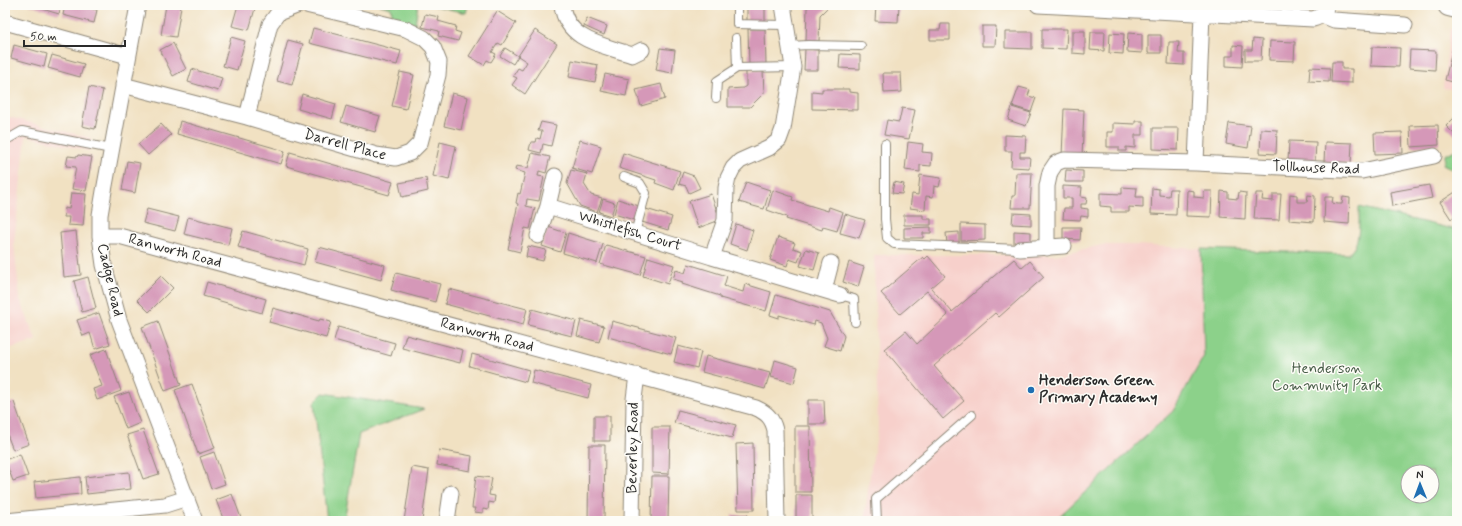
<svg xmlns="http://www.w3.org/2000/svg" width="1462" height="526" viewBox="0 0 1462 526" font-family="Mynerve,sans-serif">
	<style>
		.built { fill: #f7d0cb }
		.green { fill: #8cd18a; stroke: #5c7e5a; fill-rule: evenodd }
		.building { fill: #d598b8 }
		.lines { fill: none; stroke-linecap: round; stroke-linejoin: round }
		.service-casing { stroke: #8e8676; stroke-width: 10 }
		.minor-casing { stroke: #8e8676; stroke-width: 17 }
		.trunk-casing { stroke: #8e8676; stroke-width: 24 }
		.service { stroke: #fff; stroke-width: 8 }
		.minor { stroke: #fff; stroke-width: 15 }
		.trunk { stroke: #fff; stroke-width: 22 }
		.poi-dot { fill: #1f6fb2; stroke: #fdfcf7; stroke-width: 1.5 }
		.labels { text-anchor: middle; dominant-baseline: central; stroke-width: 3; stroke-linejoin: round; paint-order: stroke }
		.street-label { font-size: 15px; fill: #2b2b2b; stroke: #fdfcf7 }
		.park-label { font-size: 15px; fill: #485d48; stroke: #fdfcf7 }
		.poi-label { font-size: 15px; font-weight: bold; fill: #2b2b2b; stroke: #fdfcf7; text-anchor: start }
	</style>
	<rect width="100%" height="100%" fill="#fdfcf7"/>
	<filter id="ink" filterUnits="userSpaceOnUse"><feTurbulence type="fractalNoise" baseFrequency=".025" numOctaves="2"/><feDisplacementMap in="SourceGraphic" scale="8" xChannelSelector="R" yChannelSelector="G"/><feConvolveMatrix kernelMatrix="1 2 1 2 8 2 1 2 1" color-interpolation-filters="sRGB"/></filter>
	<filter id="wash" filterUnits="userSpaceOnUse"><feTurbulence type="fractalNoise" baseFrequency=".012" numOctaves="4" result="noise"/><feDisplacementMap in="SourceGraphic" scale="16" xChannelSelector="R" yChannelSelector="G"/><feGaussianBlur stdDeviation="0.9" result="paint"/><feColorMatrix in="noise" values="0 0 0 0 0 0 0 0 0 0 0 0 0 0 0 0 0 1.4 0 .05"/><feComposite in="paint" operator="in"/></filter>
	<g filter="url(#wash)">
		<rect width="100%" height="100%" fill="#f1e1c2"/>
		<path class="built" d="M1450 29 1457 30V90L1443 88Z
			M5 116 91 138 89 151 26 136 14 243 20 299 36 340 5 350Z
			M1102 245H1137L1201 249 1204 356 1173 411 1054 521H864L871 468 878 430 874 255H1056Z"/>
		<path class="green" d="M380 5H418L415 24 393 19 391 8Z
			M431 5H468L466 13Z
			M1457 149V171L1443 164 1445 159V155Z
			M1359 207 1457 230V521H1054L1173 411 1204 356 1201 249 1348 254C1361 246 1359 221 1359 207ZM1408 472H1432V496H1408Z
			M323 393 424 409 359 434 344 521H327L314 402Z"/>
		<g id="blocks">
			<path class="building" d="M29 5H61L59 14Z
				M65 5H79L97 10 94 23 63 15Z
				M166 5 181 7 176 37 161 35Z
				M238 5H256L249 30 232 26Z
				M745 5H765V22H747V7Z
				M811 5H830L820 15 819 41H806L807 8Z
				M876 5H899L898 22 875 21Z
				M497 11 516 23 502 45 498 43 492 52 496 54 491 62 487 60 484 65 469 56Z
				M425 14 439 17 438 21 456 26 455 31 461 33 458 41 438 36 439 31 422 27Z
				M587 18 607 26 604 35 584 26Z
				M941 24H950V40H930V30H940Z
				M982 26H996L995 46H982Z
				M313 28 401 51 397 65 309 43Z
				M748 29H765L766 64 749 65Z
				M1042 29H1067L1066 49 1042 48Z
				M535 30 557 44 525 94 512 85 517 78 513 76 518 68 522 70 527 62 518 56Z
				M1072 31H1085V54L1072 53Z
				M1005 32H1032V49L1005 48Z
				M1091 32H1105L1104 51 1090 50Z
				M1110 33 1124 34 1123 54 1109 53Z
				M1128 33 1142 34V53L1127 52Z
				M1148 35H1161V53H1148Z
				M231 37 245 41 237 70 223 66Z
				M1253 39 1262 40 1261 61H1245V50H1252Z
				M1455 39 1457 40V83L1445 80Z
				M288 40 303 44 292 85 277 81Z
				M1270 41 1295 42 1294 61 1269 60Z
				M1169 42H1179L1178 53H1184V65L1168 64Z
				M173 43 186 69 173 76 160 50Z
				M14 45 47 54 44 67 11 58Z
				M1233 45 1243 46 1242 67 1226 66V56H1233Z
				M1372 47 1400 48 1399 67 1371 66Z
				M505 48 518 56 513 64 500 56Z
				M660 48 675 50 672 73 656 70Z
				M5 49 9 50 5 63Z
				M805 49 818 50V70H804Z
				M1410 50 1436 51 1435 70 1409 68Z
				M840 54 860 55V69L839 68Z
				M52 55 84 64 80 77 48 68Z
				M572 60 598 65 595 82 569 77Z
				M1332 62H1342V69H1352V83L1331 82Z
				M1310 67 1330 68 1329 82 1309 81Z
				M192 69 222 78 218 91 188 82Z
				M763 70 764 93 750 107H728V89L743 88 746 86V71Z
				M400 72 414 75 406 109 392 106Z
				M883 73H901L902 92 884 93Z
				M605 74 629 79 626 96 601 91Z
				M661 84 665 99 641 106 636 90Z
				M89 87 103 90 95 129 82 126Z
				M1019 87 1030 90 1028 96 1036 98 1031 112 1012 106Z
				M822 89H849V92L858 93V110L812 109V91L822 92Z
				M452 93 468 97 461 130 444 126Z
				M302 94 336 104 332 119 298 109Z
				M346 106 380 116 375 132 341 122Z
				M1012 107 1031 113 1026 126 1008 120Z
				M902 108 915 110 909 139 884 135 887 120 899 122Z
				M1064 109 1084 110 1082 157 1062 156Z
				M1457 115V137L1446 126Z
				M180 121 285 151 281 164 177 134Z
				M1135 121H1143V135H1135V148L1126 147V151H1119V147H1107V132H1113V123L1135 124Z
				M541 122 556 125 551 146 543 144 541 153 529 150 531 142H536L537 138 540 139 542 131H538Z
				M1229 123 1251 126 1248 148 1226 144Z
				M161 124 171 135 148 155 138 144Z
				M1438 125 1439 145 1411 147 1410 126Z
				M1153 128H1179L1178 150 1153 149Z
				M1261 129 1277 130 1276 154 1260 153Z
				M1402 132 1403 153 1375 154 1374 133Z
				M1005 135 1026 136 1025 152H1020V157H1030L1029 168 1011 167 1012 151H1005Z
				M580 140 601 146 592 174 572 168Z
				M1289 141 1316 142 1315 162 1288 161Z
				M440 142 456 146 449 180 433 176Z
				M908 142 923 144 922 152 932 153 931 166 920 165V172L905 170Z
				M1325 142 1352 143 1351 164 1324 162Z
				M1455 151H1457V166H1454Z
				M290 152 393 182 389 195 286 166Z
				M532 153 550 157 546 173 539 171 538 176 544 177 539 201 527 199 526 206 535 208 530 229 525 228 520 252 508 249 518 204 516 203 518 193 520 194 525 173 515 170 516 166 528 168Z
				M623 153 680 171 674 190 655 183 656 180 619 168Z
				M78 155 92 157 86 191 72 189 76 167 66 166 68 156 77 157Z
				M127 161 140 163 135 193 122 190Z
				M571 170 587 174 584 184 591 195 602 198 597 212 580 206 567 183Z
				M1066 170 1083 171V182H1065Z
				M683 172 694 176 700 188 689 193 686 186 679 184Z
				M1016 173H1032L1030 208H1011L1012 196H1015Z
				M920 175 941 178 939 187 934 186 933 197 926 196 925 210 910 208 912 194 918 195Z
				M426 178 428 191 402 197 399 183Z
				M746 182 770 190 764 209 739 202Z
				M894 182 904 184 902 194 892 193Z
				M1429 185 1432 198 1392 206 1390 192Z
				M1063 186 1082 187 1081 197 1087 198 1086 204H1081V208L1088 209V217L1081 216 1080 220 1063 219 1064 208H1072V198H1063Z
				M1122 187 1137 188 1136 197H1143V208L1129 207V212H1111V207L1100 206V193L1122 194Z
				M1152 188 1159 189V195L1169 196 1170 189H1177L1176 215 1151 214Z
				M773 190 793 197 792 200 828 211 829 207 843 212 837 231 823 227 822 230 786 219 787 217 767 210Z
				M1187 190 1194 191V197L1204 198V191H1212L1211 217 1186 216Z
				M1221 191 1228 192V198L1238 199 1239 192 1246 193 1245 219 1220 217Z
				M1457 191V215L1451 219 1440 202Z
				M71 193 86 194 83 226 68 225 69 217H64L65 208 69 209Z
				M1256 193H1263L1262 200 1273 201V194H1281L1279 220 1254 219Z
				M711 194 720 220 698 228 689 201Z
				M1290 194 1297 195V202H1307L1308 195 1315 196 1314 222 1289 220Z
				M1325 197H1333L1332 203 1338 204H1342L1343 197 1350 198 1349 224 1324 222Z
				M603 199 615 203 611 216 599 212Z
				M618 199 639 206 634 220 614 214Z
				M147 209 179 217 175 231 143 223Z
				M646 209 672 217 668 230 642 222Z
				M1013 213 1031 214V225L1012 224Z
				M845 214 865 220 859 238 840 233Z
				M904 215H923V219H931V225H904Z
				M188 217 232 228 228 245 184 234Z
				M736 224 753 230 747 250 730 244Z
				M961 224 985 225V240L961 241Z
				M548 227 566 233 560 252 542 246Z
				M931 227V233H923V238H904V228Z
				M1063 227H1081L1080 240 1063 239Z
				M76 231 81 275 64 277 60 233Z
				M243 231 308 249 304 265 238 247Z
				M1014 231 1031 232V244L1014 243Z
				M959 232V244H947L946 233Z
				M568 233 603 244 597 263 563 253Z
				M778 237 795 243 793 248 802 251 798 262 789 259 787 266 770 260Z
				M606 245 646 256 640 275 600 264Z
				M528 246 546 250 543 261 526 257Z
				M319 247 385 265 381 280 315 262Z
				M806 249 819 253 814 270 800 266Z
				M928 256 945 276 931 288 952 312 1014 259 1022 268 1030 261 1044 277 999 317 995 313 934 366 964 401 943 419 884 349 906 331 917 344 948 315 927 291 900 314 881 293 923 257 925 259Z
				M648 257 674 265 668 284 643 276Z
				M849 262 864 267 858 287 843 282Z
				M688 264 727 276 724 286 743 292 745 284 771 292 766 311 720 298V296L682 284 683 282 673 279 676 270 685 273Z
				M396 273 440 284 435 302 391 290Z
				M161 276 173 288 149 312 137 300Z
				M88 277 96 308 82 312 74 281Z
				M207 282 266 299 262 313 203 296Z
				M449 289 527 309 523 325 445 304Z
				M776 295 830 312 844 336 840 351 824 346 827 338 821 323 815 321 814 325 779 315V318L770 315Z
				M273 308 319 321 320 319 331 322 326 338 269 322Z
				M532 309 576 321 572 336 528 325Z
				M99 313 110 344 95 349 90 333 83 336 77 320Z
				M581 320 604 326 599 342 577 336Z
				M158 321 181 385 165 391 142 327Z
				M612 321 676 338 671 354 608 337Z
				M338 327 395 343 391 356 334 340Z
				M406 335 463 350 460 363 402 348Z
				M678 346 701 352 697 368 674 362Z
				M106 349 121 391 97 400 93 389 102 386 90 355Z
				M472 354 529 370 526 382 469 366Z
				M706 356 770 373 765 389 702 372Z
				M775 360 798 367 794 383 771 377Z
				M534 370 591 385 588 398 531 383Z
				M192 384 215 448 198 454 175 390Z
				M129 392 140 423 126 429 114 397Z
				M808 400H824L825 424H808Z
				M14 402 29 444 13 450 5 429V405Z
				M678 410 736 425 732 438 674 423Z
				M594 416H610V441H594Z
				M795 426H810L811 492H795Z
				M652 427H670L669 474 652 473Z
				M143 430 159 474 143 479 127 435Z
				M753 443 754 510H738L736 444Z
				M589 445H605L604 521H588Z
				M439 450 472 456 470 471 437 465Z
				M214 452 225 484 211 489 200 457Z
				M20 454 28 476 13 481 5 460Z
				M412 467 429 470 422 521H404Z
				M129 472 131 489 87 494 85 477Z
				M476 476 492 478 489 495 495 496 494 503 489 502 488 510 483 509V513L474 512 475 508H472Z
				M652 476H669L668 521H651Z
				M80 477 81 494 36 498 34 482Z
				M232 494 237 507 242 521H224L216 500Z
				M796 495H812V521H796Z
				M732 515H748V521H732Z"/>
		</g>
	</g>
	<g filter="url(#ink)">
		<use href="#blocks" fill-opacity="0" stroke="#8e8676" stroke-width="1"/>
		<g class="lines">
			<defs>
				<path id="service" d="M737 8V24L786 25
					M736 38 737 68 793 67
					M790 46 808 45 861 46
					M716 98 717 81 737 68
					M5 137 10 138 22 131 111 149
					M885 144V219L887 238 894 244 1020 249
					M624 177 640 183 646 193 635 233
					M840 295 854 299 855 322
					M877 521 876 499 972 415"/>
				<path id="minor" d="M138 5 104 191 100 215V236L104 265 119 320 195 521
					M562 5C566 41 604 45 632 55L642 50
					M1038 5 1313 19C1321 17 1324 13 1327 5
					M1322 15 1334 20 1405 25
					M5 22 128 56
					M123 85 247 117 376 155 396 158 410 153 420 143 438 75 439 62 433 47 424 38 406 29 306 5
					M247 117 270 24 278 13 299 5
					M1196 163 1202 14
					M555 176 548 206 712 257 725 220 726 188 728 178 733 168 740 161 769 148 779 140 783 129 793 67 783 5
					M100 236H119L756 408C767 413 772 418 775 430L777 521
					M538 236 548 206
					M1047 248V186L1050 172 1056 163 1064 160 1196 163 1362 171 1434 156
					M1020 249 1064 246
					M712 257 840 295
					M824 290 831 263
					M6 521 165 505 187 498
					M447 521 451 493
					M632 521 634 399 637 375"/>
				<path id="trunk" d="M1449 5 1457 7"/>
			</defs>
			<use href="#service" class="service-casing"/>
			<use href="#minor" class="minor-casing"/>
			<use href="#trunk" class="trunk-casing"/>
			<use href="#service" class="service"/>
			<use href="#minor" class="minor"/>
			<use href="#trunk" class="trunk"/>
		</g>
	</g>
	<circle class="poi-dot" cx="1031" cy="390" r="4"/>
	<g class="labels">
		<g class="street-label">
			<text transform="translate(345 145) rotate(15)">Darrell Place</text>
			<text transform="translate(1316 168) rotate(2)">Tollhouse Road</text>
			<text transform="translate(630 231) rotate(17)">Whistlefish Court</text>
			<text transform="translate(175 251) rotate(15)">Ranworth Road</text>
			<text transform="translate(110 280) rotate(77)">Cadge Road</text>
			<text transform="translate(487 335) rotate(15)">Ranworth Road</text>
			<text transform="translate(633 448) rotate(-89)">Beverley Road</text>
		</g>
		<g class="park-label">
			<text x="1327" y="369">Henderson<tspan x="1327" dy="17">Community Park</tspan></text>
		</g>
		<g class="poi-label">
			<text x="1039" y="381">Henderson Green<tspan x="1039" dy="17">Primary Academy</tspan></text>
		</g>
	</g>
	<rect width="1462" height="526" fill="none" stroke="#fdfcf7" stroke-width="20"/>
	<g transform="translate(1420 484) rotate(359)"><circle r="19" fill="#fdfcf7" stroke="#a9a8a5"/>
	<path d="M0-3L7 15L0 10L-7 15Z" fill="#1f6fb2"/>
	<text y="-6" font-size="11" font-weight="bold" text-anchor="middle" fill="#2b2b2b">N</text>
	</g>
	<path d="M24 40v6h101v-6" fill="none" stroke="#2b2b2b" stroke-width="2"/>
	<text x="30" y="40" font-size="12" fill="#2b2b2b" stroke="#fdfcf7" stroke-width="3" paint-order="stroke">50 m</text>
</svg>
